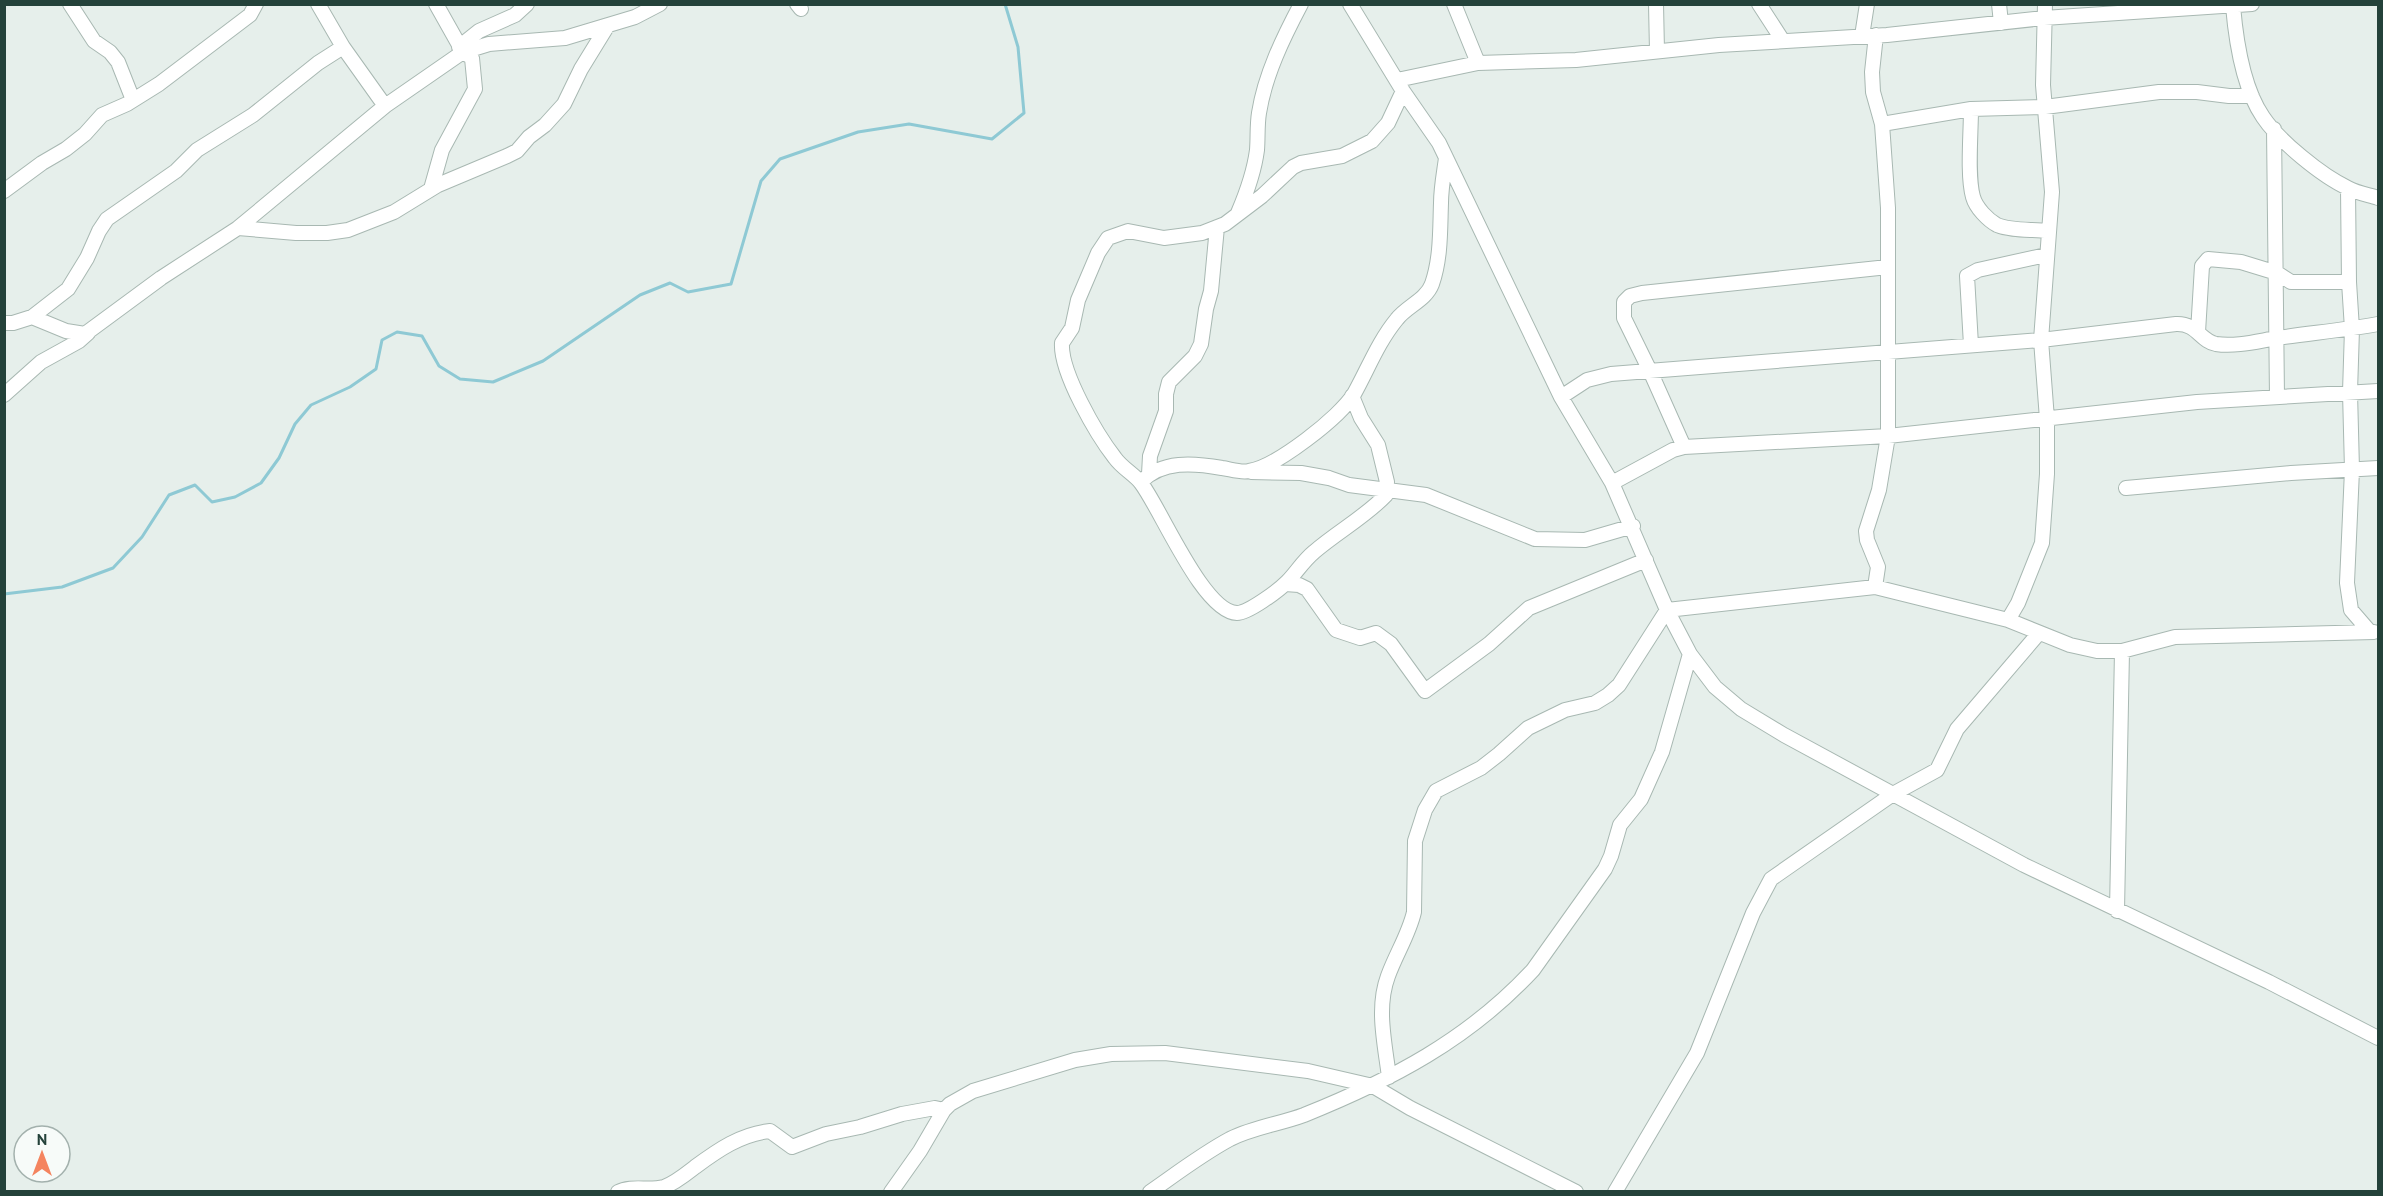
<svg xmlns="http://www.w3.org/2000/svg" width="2383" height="1196" viewBox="0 0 2383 1196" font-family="'PT Sans',sans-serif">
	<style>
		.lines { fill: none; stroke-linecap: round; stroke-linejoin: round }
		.stream { stroke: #8ec9d4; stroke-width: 3 }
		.minor-casing { stroke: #a8b8b2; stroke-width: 16 }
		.minor { stroke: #fff; stroke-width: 14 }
	</style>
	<rect width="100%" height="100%" fill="#e6efeb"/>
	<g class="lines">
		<path class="stream" d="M4 594 62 587 113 568 142 537 169 495 195 485 212 502 235 497 261 483 279 458 295 424 311 405 350 387 376 369 382 340 397 332 422 336 439 366 460 379 493 382 543 361 640 295 670 283 688 292 731 284 761 181 780 159 858 132 909 124 992 139 1024 113 1018 47 1005 4"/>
		<defs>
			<path id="minor" d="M70 4 94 41 110 52 118 62 133 100
				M318 4 343 47
				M797 4 801 9
				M1350 4 1403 91 1439 143 1561 397 1612 483 1667 610 1690 654 1715 687 1741 709 1784 735 2024 865 2269 982 2378 1038
				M1454 4 1478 63
				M1656 4 1657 51
				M1759 4 1783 41
				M1999 4 2001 23
				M2233 6C2236 41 2243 88 2263 117 2279 141 2322 176 2348 188 2357 193 2369 195 2378 198
				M1862 36 1867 4
				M459 47 479 31 515 15 527 4
				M1397 80 1478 63 1576 60 1719 45 1887 35 2044 18 2252 4
				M1971 109C1971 133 1967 176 1973 197 1976 208 1988 220 1997 225 2011 231 2032 229 2048 231
				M1882 124 1971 109 2045 107 2159 92H2197L2229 96H2252
				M2274 129 2277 397
				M431 189 442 150 475 89 472 58 463 52 436 4
				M2348 189 2349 282 2352 329 2350 392 2352 470 2347 583 2351 610 2370 632
				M4 191 42 163 66 149 85 134 102 115 127 104 159 84 250 15 256 4
				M1238 213C1247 192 1254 173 1257 150 1258 138 1257 125 1259 113 1265 75 1283 38 1301 4
				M238 228 385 106
				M32 317 66 331 85 334 161 278 238 228 296 233H327L348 230 394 212 438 185 507 156 517 151 529 137 545 125 564 104 581 69 608 25
				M4 323H13L32 317 68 289 87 258 99 231 107 219 176 171 197 150 253 115 318 63 343 47 385 106 463 52 489 44 565 38 635 17 660 4
				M2198 332 2202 266 2208 259 2241 262 2277 273 2291 282H2349
				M1971 345 1967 276 1978 270 2046 255
				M4 395 41 362 79 341 88 333
				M1352 396 1361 418 1378 445 1387 482 1386 495C1365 517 1337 532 1314 552 1303 561 1296 573 1287 582 1278 591 1248 613 1237 613 1203 612 1161 509 1141 483 1134 474 1122 468 1115 458 1097 435 1060 372 1062 343L1072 328 1078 300 1098 253 1108 238 1128 231 1164 238 1202 233 1225 224 1262 196 1293 167 1301 163 1342 156 1372 141 1388 123 1403 91
				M1561 397 1587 380 1611 374 2041 340 2176 324C2197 323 2200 341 2216 344 2236 347 2258 341 2277 338 2311 333 2345 330 2378 324
				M1684 447 1651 373 1624 318V302L1630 296 1642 293 1888 267
				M1251 472 1301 473 1329 478 1349 485 1426 495 1535 539 1585 540 1633 526
				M1149 474 1150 456 1166 411V394L1169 382 1195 356 1201 344 1206 309 1211 291 1217 227
				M1141 482C1162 460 1194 463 1222 468 1230 469 1241 473 1249 471 1276 467 1340 417 1354 394 1368 369 1378 342 1397 319 1407 306 1426 300 1432 284 1441 258 1440 230 1441 203 1441 188 1444 173 1446 158
				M1612 483 1673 450 1684 447 1888 436 2197 402 2378 391
				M2126 488 2291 473 2378 468
				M1285 584 1299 585 1307 589 1336 630 1360 638 1376 633 1391 644 1425 691 1489 644 1529 608 1646 560
				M1875 587 2008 620 2018 603 2042 543 2047 474V419L2041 340 2052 192 2043 85 2045 4
				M2008 620 2070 645 2097 651H2122L2175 637 2374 632
				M2117 911 2122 651
				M1389 1077C1385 1044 1376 1008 1388 976 1396 954 1409 934 1414 912L1415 841 1425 810 1436 791 1481 768 1499 754 1528 728 1565 710 1595 703 1608 695 1619 685 1667 610 1875 587 1878 567 1867 540 1866 531 1879 490 1888 436V208L1882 124 1873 92 1872 72 1876 35
				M618 1192C631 1185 649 1191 664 1187 675 1183 686 1174 695 1167 718 1150 741 1134 770 1131L792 1147 826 1134 860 1127 902 1114 935 1108 944 1110
				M891 1192 920 1151 944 1110 950 1104 973 1091 1075 1060 1111 1054 1165 1053 1308 1071 1373 1086 1410 1108 1576 1192
				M1150 1192C1176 1174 1202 1154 1230 1139 1254 1127 1280 1124 1304 1115 1391 1080 1468 1040 1533 970L1605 869 1611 856 1620 825 1641 799 1662 752 1690 654
				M1615 1192 1697 1053 1753 913 1771 879 1893 794 1937 770 1957 729 2039 633"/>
		</defs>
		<use href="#minor" class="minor-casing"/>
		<use href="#minor" class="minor"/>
	</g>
	<rect width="2383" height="1196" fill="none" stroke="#24423a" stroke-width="12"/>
	<g transform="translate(42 1154)"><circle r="28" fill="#f7fbf9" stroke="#a3b1ad" stroke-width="1.5"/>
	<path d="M0-4.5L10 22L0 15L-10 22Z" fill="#f4845f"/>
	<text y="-9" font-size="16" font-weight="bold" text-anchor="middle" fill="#24423a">N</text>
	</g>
</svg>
